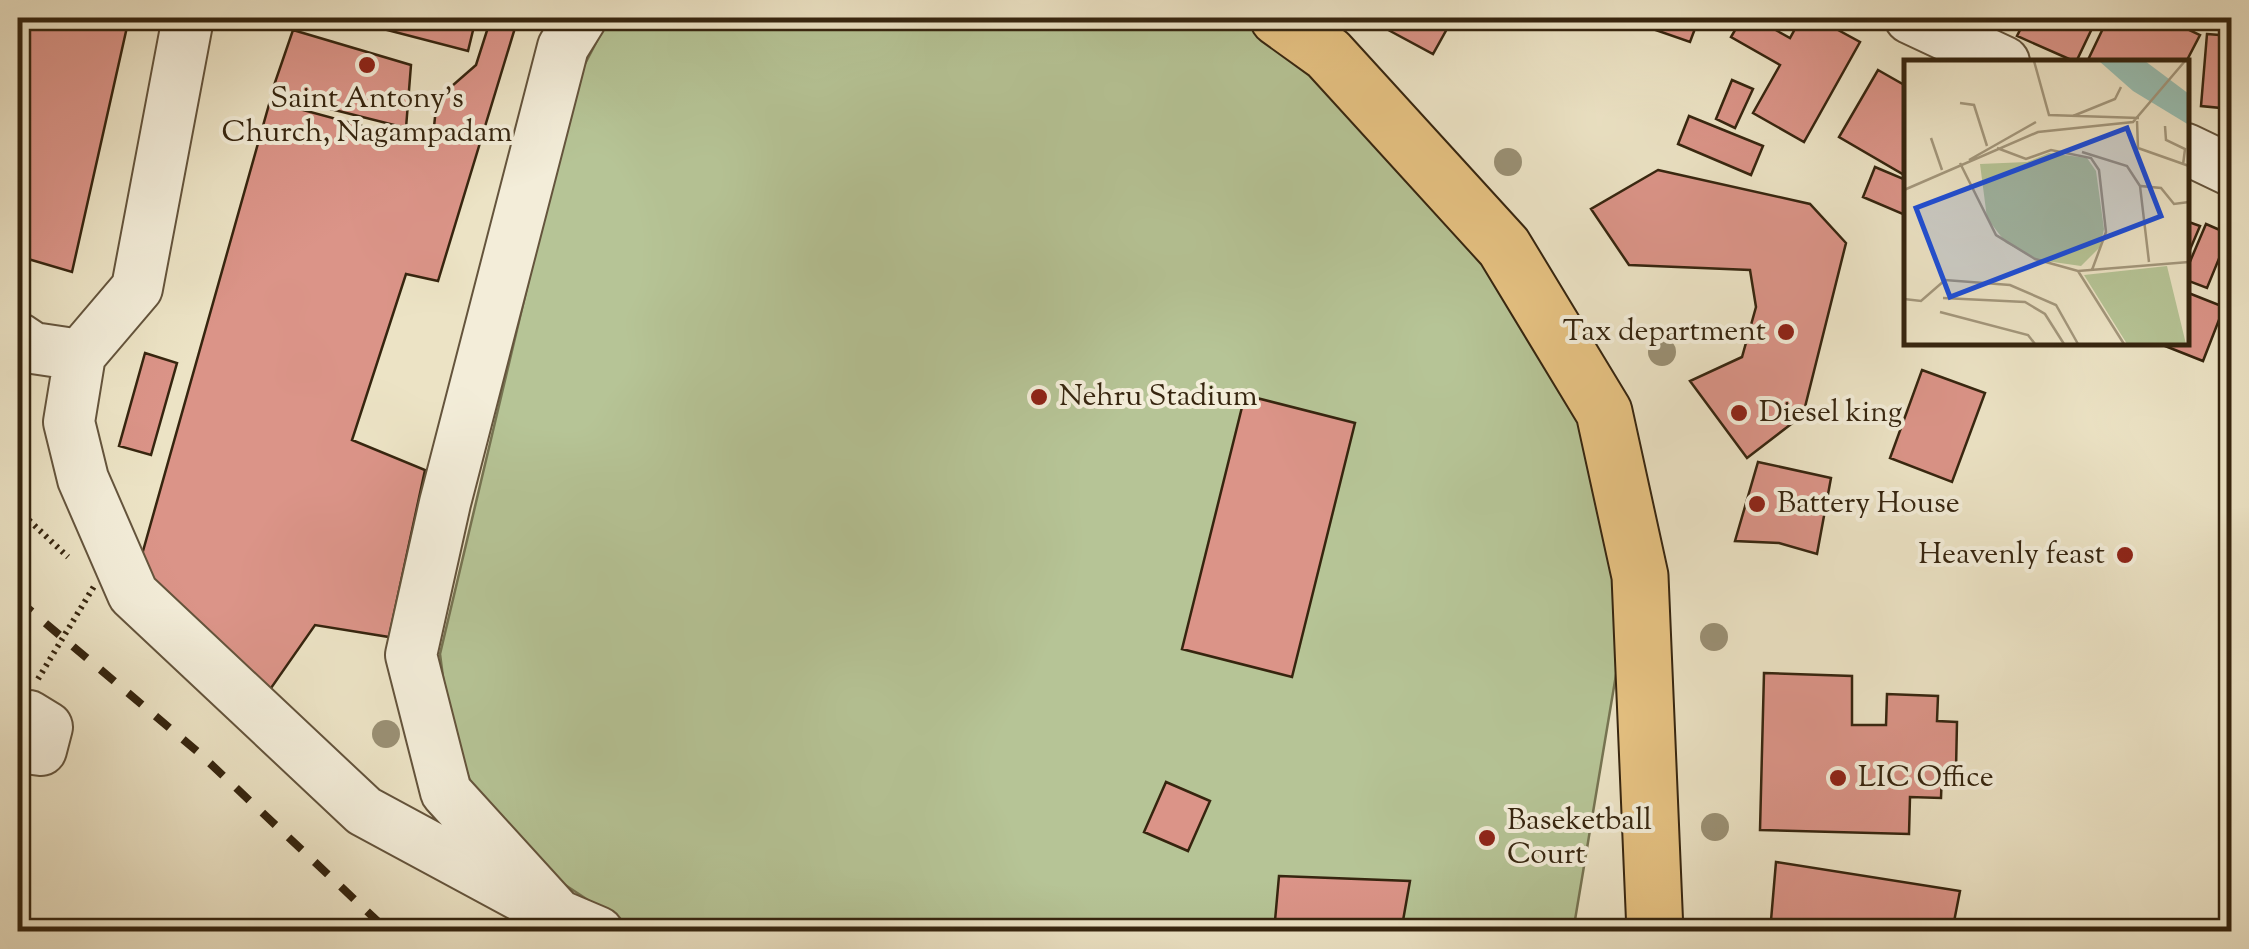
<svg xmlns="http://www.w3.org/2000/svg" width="2249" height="949" viewBox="0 0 2249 949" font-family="'Sorts Mill Goudy',serif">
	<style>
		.green { fill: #b6c496; stroke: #767452; stroke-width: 2.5 }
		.building { fill: #db9488; stroke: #36250f; stroke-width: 2.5 }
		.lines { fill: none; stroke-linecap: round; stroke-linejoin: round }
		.minor-casing { stroke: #64543c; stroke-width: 54 }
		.major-casing { stroke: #36250f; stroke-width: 59 }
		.path { stroke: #36250f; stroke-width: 6; stroke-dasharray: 2.5 5; stroke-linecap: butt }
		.minor { stroke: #f3edd9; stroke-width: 50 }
		.major { stroke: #e6c282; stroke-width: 55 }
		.rail { stroke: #36250f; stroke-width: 8; stroke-dasharray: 18 18; stroke-linecap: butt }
		.path-bridge { stroke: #36250f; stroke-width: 6; stroke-dasharray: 2.5 5; stroke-linecap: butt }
		.tree { fill: #9a9074 }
		.poi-dot { fill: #8f2418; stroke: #f3edd9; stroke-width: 4 }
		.labels { text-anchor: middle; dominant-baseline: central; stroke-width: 8; stroke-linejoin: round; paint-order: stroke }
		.poi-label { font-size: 30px; fill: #36250f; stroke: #f3edd9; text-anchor: start }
		.inset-road { fill: none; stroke: #a3977c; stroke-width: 2.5 }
		.view { fill: #1d4ed8; fill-opacity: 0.15; stroke: #1d4ed8; stroke-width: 5 }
		.inset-edge { fill: none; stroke: #36250f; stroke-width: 5 }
	</style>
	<rect width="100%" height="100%" fill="#ece3c5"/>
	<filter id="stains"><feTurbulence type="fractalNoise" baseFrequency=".002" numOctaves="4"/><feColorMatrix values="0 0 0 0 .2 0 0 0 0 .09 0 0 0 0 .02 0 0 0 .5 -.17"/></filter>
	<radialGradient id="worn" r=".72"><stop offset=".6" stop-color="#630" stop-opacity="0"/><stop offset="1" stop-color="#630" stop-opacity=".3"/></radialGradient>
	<path class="green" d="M609 18H1272L1538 309 1614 485 1628 603 1573 932 648 931 609 914 532 863 479 805 449 724 440 654 576 81Z"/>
	<path class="building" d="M18 18H129L72 272 18 256Z
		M341 18H476L468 51Z
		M491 18H518L438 281 406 274 352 440 425 470 389 637 315 625 262 701 132 590 270 101 432 145 437 99 476 65Z
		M1366 18H1453L1433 54Z
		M1621 18H1699L1690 42Z
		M1742 18H1754L1790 38 1801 18H1816L1860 42 1804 142 1753 113 1780 65 1731 37Z
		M2026 18H2097L2076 62 2017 36Z
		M2108 18H2164L2200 35 2186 62H2087Z
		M293 30 411 65 406 128 271 94Z
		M2207 34 2232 36V109L2201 106Z
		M1878 70 1906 86V176L1839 137Z
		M1732 80 1753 89 1735 128 1716 119Z
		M1689 116 1763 146 1751 175 1678 144Z
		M1875 167 1906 180 1905 215 1863 197Z
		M1658 170 1810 204 1846 243 1803 415 1747 458 1690 381 1742 357 1756 307 1750 270 1629 265 1591 209Z
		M2186 221 2200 226 2186 259Z
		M2206 224 2229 234 2207 288 2186 280V271Z
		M2186 292 2224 307 2203 361 2155 342H2186Z
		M2232 330V362L2221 358Z
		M145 353 177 363 151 455 119 446Z
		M1922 370 1985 393 1952 482 1890 458Z
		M1245 395 1355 423 1292 677 1182 649Z
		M1758 462 1831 478 1817 554 1779 543 1735 541Z
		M1764 673 1852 676V725H1886L1887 694 1938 696 1937 721 1957 722 1956 770H1942L1941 798 1910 797 1909 834 1760 830Z
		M1166 782 1210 801 1188 851 1144 832Z
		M1776 862 1960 891 1952 932H1770Z
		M1279 876 1410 881 1401 932H1274Z"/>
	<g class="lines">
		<defs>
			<path id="minor" d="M581 18 563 47 445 503 411 655 446 792 558 915 598 932
				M1910 18 2004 62
				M2186 149 2232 171
				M18 338 33 348 80 355 137 288 188 18
				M80 355 69 422 83 479 133 594 364 811 527 899
				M18 747 41 750 47 727 29 716"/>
			<path id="major" d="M1278 18 1328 54 1504 247 1604 412 1640 576 1655 932"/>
		</defs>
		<use href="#minor" class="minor-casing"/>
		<use href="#major" class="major-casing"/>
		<path class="path" d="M18 417 24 388
			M18 510 68 557"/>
		<use href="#minor" class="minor"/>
		<use href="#major" class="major"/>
		<path class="rail" d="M18 600 198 752 389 932"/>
		<path class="path-bridge" d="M38 679 96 583"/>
	</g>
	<g class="tree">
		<circle cx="1508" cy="162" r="14"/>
		<circle cx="1662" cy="352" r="14"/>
		<circle cx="1714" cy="637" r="14"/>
		<circle cx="386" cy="734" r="14"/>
		<circle cx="1715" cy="827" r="14"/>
	</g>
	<g class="poi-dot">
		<circle cx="367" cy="65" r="10"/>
		<circle cx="1786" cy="332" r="10"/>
		<circle cx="1039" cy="397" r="10"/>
		<circle cx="1739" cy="413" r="10"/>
		<circle cx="1757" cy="504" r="10"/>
		<circle cx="2125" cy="555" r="10"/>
		<circle cx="1838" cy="778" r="10"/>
		<circle cx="1487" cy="838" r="10"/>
	</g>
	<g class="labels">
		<g class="poi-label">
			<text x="367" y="99" text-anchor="middle">Saint Antony's<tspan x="367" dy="34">Church, Nagampadam</tspan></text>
			<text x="1766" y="332" text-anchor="end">Tax department</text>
			<text x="1059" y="397">Nehru Stadium</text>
			<text x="1759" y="413">Diesel king</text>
			<text x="1777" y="504">Battery House</text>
			<text x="2105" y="555" text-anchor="end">Heavenly feast</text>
			<text x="1858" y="778">LIC Office</text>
			<text x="1507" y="821">Baseketball<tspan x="1507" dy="34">Court</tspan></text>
		</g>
	</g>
	<g transform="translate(1904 60)">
		<rect width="285" height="285" fill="#ece3c5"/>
		<path d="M145 93 183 98 192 111 200 169 196 187 177 206 135 200 102 183 83 158 76 104 123 102ZM263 206 282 284H223L180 215Z" fill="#b6c496"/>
		<path d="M195 1H241L285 34V65L229 31Z" fill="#99beb1"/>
		<path class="inset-road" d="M130 1 145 55 235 58M56 43 70 45 83 86M169 56 211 39 217 27M233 61 234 88 285 106M261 66 262 80 281 89 279 105M27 78 38 110M93 88 122 99 147 90 187 98 195 110 202 172 188 210M178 92 223 106 236 126M65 100 132 62M56 103 92 175 131 199 174 211 285 202M0 130 134 72 229 62 281 1M245 202 236 126 257 128 270 144 285 142M174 211 220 284M39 238 121 242 141 254 160 284M0 239 17 241 41 220 106 225 152 245 174 284M36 252 124 275 131 284"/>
		<path class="view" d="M223 68 257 156 46 237 12 148Z"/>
		<rect width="285" height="285" class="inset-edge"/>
	</g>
	<rect width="2249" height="949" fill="none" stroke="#ece3c5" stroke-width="60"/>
	<rect x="20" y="20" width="2209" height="909" fill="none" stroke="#36250f" stroke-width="5"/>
	<rect x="30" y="30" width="2189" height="889" fill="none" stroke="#36250f" stroke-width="2.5"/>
	<rect width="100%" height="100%" filter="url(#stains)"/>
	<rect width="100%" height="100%" fill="url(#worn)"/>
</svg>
